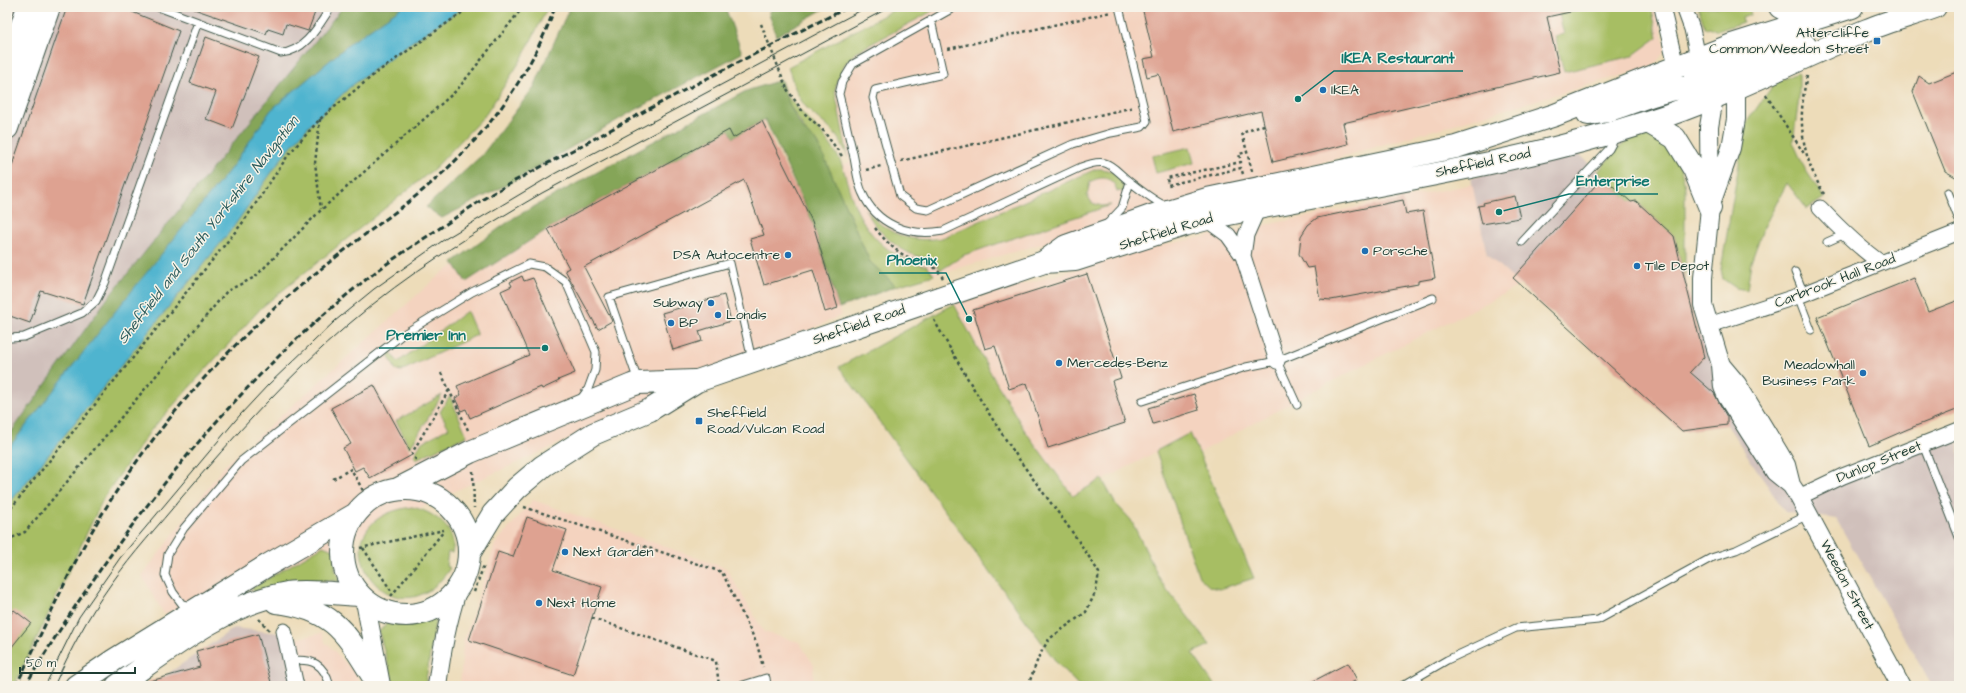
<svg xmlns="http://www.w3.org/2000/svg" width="1966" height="693" viewBox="0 0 1966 693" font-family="'Architects Daughter',sans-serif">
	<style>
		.built { fill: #f4d3bf }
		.industrial { fill: #d0c0bb }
		.green { fill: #a7be63; stroke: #637e4c }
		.forest { fill: #85a559; stroke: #527146 }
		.water { fill: #50b4cf; stroke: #387882 }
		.building { fill: #dea291 }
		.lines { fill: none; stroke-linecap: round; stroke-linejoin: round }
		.service-casing { stroke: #3e5548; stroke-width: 9 }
		.minor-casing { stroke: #3e5548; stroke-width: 17 }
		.tertiary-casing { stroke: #3e5548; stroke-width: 20 }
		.primary-casing { stroke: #3e5548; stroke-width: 24 }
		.trunk-casing { stroke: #3e5548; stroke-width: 24 }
		.path { stroke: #3e5548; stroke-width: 2.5; stroke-dasharray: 3 3; stroke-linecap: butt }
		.service { stroke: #fff; stroke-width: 7 }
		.minor { stroke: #fff; stroke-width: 15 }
		.tertiary { stroke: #fff; stroke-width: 18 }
		.primary { stroke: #fff; stroke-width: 22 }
		.trunk { stroke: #fff; stroke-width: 22 }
		.tram { stroke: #1f3d34; stroke-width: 1 }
		.rail { stroke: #1f3d34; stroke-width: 3; stroke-dasharray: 6 3; stroke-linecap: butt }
		.path-bridge { stroke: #3e5548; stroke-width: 2.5; stroke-dasharray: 3 3; stroke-linecap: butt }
		.poi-dot { fill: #1f6fb2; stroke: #f7f3e8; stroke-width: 1.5 }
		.labels { text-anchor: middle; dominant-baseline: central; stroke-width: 3; stroke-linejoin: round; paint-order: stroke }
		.poi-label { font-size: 14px; fill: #1f3d34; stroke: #f7f3e8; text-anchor: start }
		.street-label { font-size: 14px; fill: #1f3d34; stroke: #f7f3e8 }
		.water-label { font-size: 15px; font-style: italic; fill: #2b5b5b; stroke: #f7f3e8 }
		.leader { fill: none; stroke: #0f766e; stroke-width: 1.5 }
		.callout-dot { fill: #0f766e; stroke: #f7f3e8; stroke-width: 1.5 }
		.callout-label { font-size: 15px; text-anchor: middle; font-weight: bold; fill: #0f766e; stroke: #f7f3e8; stroke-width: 3; stroke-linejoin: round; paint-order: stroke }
	</style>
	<rect width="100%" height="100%" fill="#f7f3e8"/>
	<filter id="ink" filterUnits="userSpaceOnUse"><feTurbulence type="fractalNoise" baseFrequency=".025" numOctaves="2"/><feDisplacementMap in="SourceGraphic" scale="8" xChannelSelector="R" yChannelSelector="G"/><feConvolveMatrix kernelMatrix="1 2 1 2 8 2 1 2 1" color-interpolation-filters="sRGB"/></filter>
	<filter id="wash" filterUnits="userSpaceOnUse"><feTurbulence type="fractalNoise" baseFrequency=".012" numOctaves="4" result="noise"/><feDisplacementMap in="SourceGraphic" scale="16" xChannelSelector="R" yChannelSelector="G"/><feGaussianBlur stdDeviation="0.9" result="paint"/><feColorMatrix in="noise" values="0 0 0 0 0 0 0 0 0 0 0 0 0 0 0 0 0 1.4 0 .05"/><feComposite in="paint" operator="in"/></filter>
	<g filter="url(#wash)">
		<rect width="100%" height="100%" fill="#eddcb9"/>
		<path class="built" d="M940 7H1657L1665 49 1659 59 1652 67 1644 69 934 275 927 266 910 263 886 249 878 242 862 220 850 194 842 165 850 162 835 91 837 81 844 65 856 52Z
			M756 101 842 315 468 485 311 559 164 614 142 576 224 466 443 272Z
			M1473 184 1487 255 1521 285 1311 392 1199 453 1189 434 1074 496 1025 431 993 377 954 304 1163 245Z
			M533 500 726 568 764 632 799 642 814 665 813 686H460L463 643 495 544Z
			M322 633 326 644H328L356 674 360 686H303L291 640Z"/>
		<path class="industrial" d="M7 7H343L107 299 7 438Z
			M1578 153 1631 202 1636 201 1674 236 1691 301 1688 305 1692 309 1697 328 1799 497 1959 431V686H1932L1836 519 1785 512 1727 425 1682 431 1487 255 1471 178Z
			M234 628 289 634 303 686H150Z"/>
		<path class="green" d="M464 7H548L521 60 486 114 435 168 262 307 151 430 104 497 14 686H7V506L232 229 286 152 310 125 350 87 407 45Z
			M899 7H940L856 52 844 65 837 81 835 91 848 157C844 147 839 138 831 130 824 122 813 116 806 107 796 95 793 82 788 67Z
			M1590 7H1651L1658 37 1632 56 1564 72 1555 36 1564 34 1559 14Z
			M1698 7H1749L1750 15 1742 18 1743 22 1717 31 1710 27 1705 28Z
			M1797 73 1799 74V97L1793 142 1805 169 1824 198 1807 209 1787 183 1763 229 1751 262 1747 290 1736 288 1723 279 1721 269 1746 123 1774 84Z
			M788 97C804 117 824 132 837 155 844 166 846 180 850 192 862 231 887 258 927 266L934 275 896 286 870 262 817 141 810 138 787 101 786 98Z
			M1647 136C1671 142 1684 168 1685 191V279L1674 236 1636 201 1631 202 1598 172C1611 156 1624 136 1647 136Z
			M1190 147 1194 163 1156 173 1152 156Z
			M1096 169C1112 168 1123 176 1124 192L1117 191C1113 177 1102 175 1090 182L1087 195 1092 203 1102 206 1111 205 964 255 941 270C929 255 925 260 909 253 889 243 876 229 865 209 868 211 873 218 878 222 897 238 918 242 942 238Z
			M954 304 993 377 1025 431 1073 496 1102 479 1115 503 1131 520 1161 582 1210 645 1192 653 1215 686H1079L1057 663 839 367Z
			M467 311 477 335 401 371 396 370 389 357 390 352 398 362Z
			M442 395 410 448 396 421Z
			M450 396 467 436 416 459 414 455 422 442 449 428 440 412Z
			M1190 433 1199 453 1254 578 1220 589 1210 587 1199 577 1156 451Z
			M412 507C432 511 459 529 452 553L448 552 446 566 450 568C393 656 304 521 412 507Z
			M323 546 336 551 335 569 340 581 310 580 254 592 252 588Z
			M436 617 425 686H394L379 632 388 621C405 624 419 622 436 617Z"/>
		<path class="forest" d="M343 7H402L353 41 271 110 232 167 7 450V438L107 299Z
			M570 7H725L742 53 628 114 512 182 442 218 426 207 482 155 534 87Z
			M774 7H827L776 36 769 13Z
			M781 80C786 98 799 133 817 141L870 262 896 286 839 308 812 221 765 119 733 138 729 130 548 229 466 282 453 262 515 217 746 91Z"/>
		<path class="water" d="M402 7H464L407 45 350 87 310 125 286 152 232 229 7 506V450L118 308 232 167 271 110 353 41Z"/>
		<g id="blocks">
			<path class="building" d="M67 7H120L179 31 83 304 41 291 30 323 7 315V180Z
				M194 7H317L308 31 286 24 283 34 268 29 266 34 194 9Z
				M1142 7H1569L1570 12 1547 17 1560 72 1343 123 1348 144 1273 162 1261 111 1173 132 1159 74 1147 77 1143 59 1154 57Z
				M206 37 259 57 232 129 206 119 216 92 190 83Z
				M1959 71V179L1945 171 1913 92 1919 76 1929 83Z
				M762 121 812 221 838 308 825 312 813 270 764 285 750 239 764 235 744 180 584 267 612 321 598 329 565 270 569 268 548 229 729 130 733 138Z
				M1603 177 1631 202 1636 201 1674 236 1704 357 1690 372 1714 393 1727 417V425L1682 431 1513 278Z
				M1515 196 1520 218 1482 224 1478 206 1484 205 1483 203Z
				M1403 200 1406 214 1423 211 1435 278 1418 281V284L1331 300 1320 299 1314 267 1307 268 1299 254 1301 236 1308 225 1317 218Z
				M1087 274 1121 378 1112 381 1125 423 1048 448 1027 383 1009 389 995 346 985 349 973 310Z
				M522 276 524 281 533 278 575 373 558 380 559 381 542 389 541 387 470 418 466 409 461 411 455 398 461 395 457 386 529 355 501 291 512 286 510 282Z
				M1914 278 1928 312 1959 300V409L1908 429 1869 446 1817 317Z
				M724 295 731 321 699 331 702 341 673 350 662 313Z
				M374 385 412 455 370 478 363 467 355 471 343 448 351 444 331 408Z
				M1194 394 1199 410 1153 424 1148 408Z
				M527 517 567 530 553 570 602 587 573 675 469 640 498 552 513 557Z
				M14 610 31 623 7 653V618Z
				M258 634 272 686H147V682L200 667 196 651Z
				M1348 663 1357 680 1345 686H1304Z"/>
		</g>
	</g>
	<g filter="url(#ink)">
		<use href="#blocks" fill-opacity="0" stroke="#3e5548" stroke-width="1"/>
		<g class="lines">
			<defs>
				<path id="service" d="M158 7 281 53C305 52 319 25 331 7
					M955 7 853 64 842 82 839 94C844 114 848 134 853 153 856 166 857 181 862 192 876 225 909 237 943 231L1081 167C1109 156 1110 166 1130 182 1139 189 1156 202 1166 206
					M931 20 943 74 875 90 873 98 900 196 916 208 928 210 1073 144 1111 133 1142 127 1147 121 1119 7
					M1948 192 1959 220
					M1107 224 1122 208 1130 182
					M1522 242 1609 149 1616 136
					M1827 242 1845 234
					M1795 272 1804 294
					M1798 296 1811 330
					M7 336 11 338 24 337 82 313 96 301 105 283 198 22
					M1277 361 1297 405
					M638 381 609 297 730 263 752 360
					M1142 401 1246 367 1277 361 1433 298
					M1923 445 1959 537
					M192 606 182 604 173 592 165 575 168 554 184 528 241 461 402 335 472 292 529 264 545 267 566 282 596 352 595 370 588 389 580 400
					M290 661C313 658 324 664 330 686
					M740 686 766 678 767 686
					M1402 686 1447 660 1516 628 1598 620 1711 558 1736 550 1808 515"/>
				<path id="minor" d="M1662 7 1676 66
					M1684 7 1692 29 1698 58
					M1820 208C1839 228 1858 247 1881 263
					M1206 219 1228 235 1243 256 1246 235 1258 208
					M1243 256 1277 361
					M1709 325 1798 296 1959 232
					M1799 497 1843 476 1959 430
					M284 631 296 686"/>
				<path id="tertiary" d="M1714 97 1709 127 1710 208 1703 278V305L1721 365 1723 387 1727 397 1775 472 1791 485 1799 497 1901 686
					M1713 198 1731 148 1736 119V89
					M1721 365 1737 384 1779 453 1786 465 1791 485
					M365 601 381 685
					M437 686C441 654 447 622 457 591"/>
				<path id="primary" d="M1780 7 1809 21
					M1694 72 1708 74 1719 72 1797 45H1805
					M1588 114C1606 113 1624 105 1641 99 1669 89 1700 82 1729 87
					M1648 122 1675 138 1694 169 1710 208
					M1044 262 1066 246 1151 216 1207 199 1456 147 1555 115 1732 45 1852 7
					M343 552a63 63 0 1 1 126 0a63 63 0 1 1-126 0Z
					M398 489 470 452 632 385 638 383 695 381
					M470 552 493 514 517 488 543 466 593 434 650 410 697 381 1044 262 1075 260 1184 225 1215 217C1359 186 1507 167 1647 122 1723 98 1793 61 1867 30 1889 21 1912 15 1935 7
					M276 602C339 609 348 638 379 686
					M76 686 114 660 268 565 354 515
					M117 686C166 652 226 603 287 593 310 590 336 594 360 595"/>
				<path id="trunk" d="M7 68 28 7
					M7 128 49 7"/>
			</defs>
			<use href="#service" class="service-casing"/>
			<use href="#minor" class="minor-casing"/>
			<use href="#tertiary" class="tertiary-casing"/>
			<use href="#primary" class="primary-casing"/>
			<use href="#trunk" class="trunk-casing"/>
			<path class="path" d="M948 49 1111 12
				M1807 76C1797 120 1801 155 1824 194
				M787 89 803 112 822 129 842 156
				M1766 95 1805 155
				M320 119 315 163 321 209
				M901 161 1134 107
				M866 170 881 166
				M1252 171 1242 133 1264 125
				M1243 174 1241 168 1168 185 1167 178 1241 162 1239 154 1247 152
				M875 228C883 238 891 247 902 254 918 264 931 258 943 278
				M934 320C961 368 989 416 1021 462 1047 499 1076 534 1099 573L1096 591 1086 612 1049 639 1039 656 1028 686
				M441 373 469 432
				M416 460 412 453 449 390
				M473 471 474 508
				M333 479 351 469 365 494
				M524 507 722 572 757 644 763 667
				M7 513 244 221 289 154 320 119 376 73 470 7
				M7 540 25 532 227 291 255 277 321 210 457 90 523 7
				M360 548 444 530
				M363 548 392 592
				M474 592 484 565
				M391 596 444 531
				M592 618 716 661 719 686
				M259 619 269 630"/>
			<use href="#service" class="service"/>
			<use href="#minor" class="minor"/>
			<use href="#tertiary" class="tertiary"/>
			<use href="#primary" class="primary"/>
			<use href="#trunk" class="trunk"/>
			<path class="tram" d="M45 686 79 617 120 558 240 415 268 385 335 321 374 289 445 239 554 174 867 7
				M54 686C70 651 88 616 111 584 133 553 158 526 182 497 234 436 288 376 349 324 408 273 475 232 542 193L890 7"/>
			<path class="rail" d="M16 686C38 641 58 595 81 551 117 483 169 414 222 359 260 319 301 284 345 250 370 230 397 212 422 191 481 142 529 80 555 7
				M25 686C117 533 234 380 377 271 400 254 425 238 449 222 464 212 479 201 495 192 530 172 566 154 601 135 683 90 765 48 849 7"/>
			<path class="path-bridge" d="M761 24 787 89"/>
		</g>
	</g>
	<g class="poi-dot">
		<rect x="1873" y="37" width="8" height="8" rx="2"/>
		<circle cx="1323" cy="90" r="4"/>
		<circle cx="1365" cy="251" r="4"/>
		<circle cx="788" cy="255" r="4"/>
		<circle cx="1637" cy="266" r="4"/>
		<circle cx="711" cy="303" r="4"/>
		<circle cx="718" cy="315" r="4"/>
		<circle cx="671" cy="323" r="4"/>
		<circle cx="1059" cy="363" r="4"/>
		<circle cx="1863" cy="373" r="4"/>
		<rect x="695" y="417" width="8" height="8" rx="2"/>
		<circle cx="565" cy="552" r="4"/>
		<circle cx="539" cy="603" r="4"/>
	</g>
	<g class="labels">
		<g class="poi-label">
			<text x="1869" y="33" text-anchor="end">Attercliffe<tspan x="1869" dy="16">Common/Weedon Street</tspan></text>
			<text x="1331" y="90">IKEA</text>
			<text x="1373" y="251">Porsche</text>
			<text x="780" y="255" text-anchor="end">DSA Autocentre</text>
			<text x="1645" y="266">Tile Depot</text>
			<text x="703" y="303" text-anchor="end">Subway</text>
			<text x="726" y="315">Londis</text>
			<text x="679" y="323">BP</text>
			<text x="1067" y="363">Mercedes-Benz</text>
			<text x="1855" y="365" text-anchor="end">Meadowhall<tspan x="1855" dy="16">Business Park</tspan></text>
			<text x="707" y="413">Sheffield<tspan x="707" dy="16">Road/Vulcan Road</tspan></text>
			<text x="573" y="552">Next Garden</text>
			<text x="547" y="603">Next Home</text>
		</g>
		<g class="street-label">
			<text transform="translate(1483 163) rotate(-12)">Sheffield Road</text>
			<text transform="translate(1166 232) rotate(-17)">Sheffield Road</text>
			<text transform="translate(1835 281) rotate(-21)">Carbrook Hall Road</text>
			<text transform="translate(859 325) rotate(-19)">Sheffield Road</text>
			<text transform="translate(1879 462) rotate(-22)">Dunlop Street</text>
			<text transform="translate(1847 585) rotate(62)">Weedon Street</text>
		</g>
		<g class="water-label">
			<text transform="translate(208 230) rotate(-52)">Sheffield and South Yorkshire Navigation</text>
		</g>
	</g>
	<path class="leader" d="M1298 99L1334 71H1463M1499 212L1569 194H1658M969 319L946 273H879M545 348L474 348H379"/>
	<g class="callout-dot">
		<circle cx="1298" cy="99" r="4"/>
		<circle cx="1499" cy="212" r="4"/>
		<circle cx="969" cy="319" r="4"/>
		<circle cx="545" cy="348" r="4"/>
	</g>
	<g class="callout-label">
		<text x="1398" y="63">IKEA Restaurant</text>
		<text x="1613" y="186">Enterprise</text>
		<text x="912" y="265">Phoenix</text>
		<text x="426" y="340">Premier Inn</text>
	</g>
	<rect width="1966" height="693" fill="none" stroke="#f7f3e8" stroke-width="24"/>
	<path d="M20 667v6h115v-6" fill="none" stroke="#1f3d34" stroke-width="2"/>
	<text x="26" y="667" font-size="12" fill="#1f3d34" stroke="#f7f3e8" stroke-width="3" paint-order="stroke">50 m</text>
</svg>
